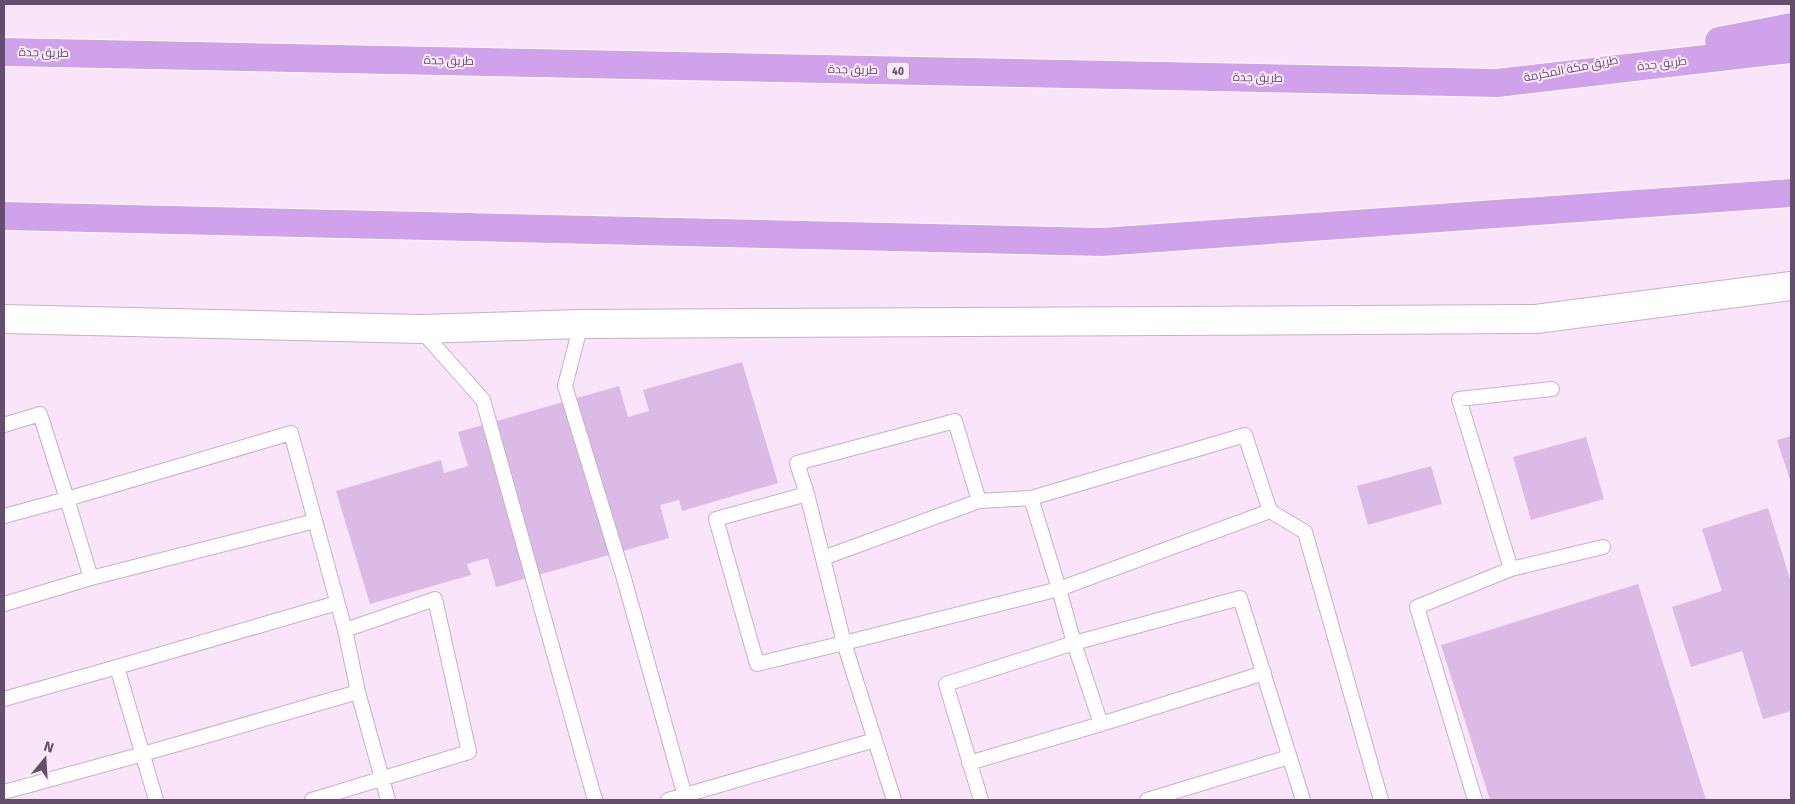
<svg xmlns="http://www.w3.org/2000/svg" width="1795" height="804" viewBox="0 0 1795 804" font-family="Signika,Cairo,sans-serif">
	<style>
		.building { fill: #dcbae6 }
		.lines { fill: none; stroke-linecap: round; stroke-linejoin: round }
		.service-casing { stroke: #c6afcb; stroke-width: 16 }
		.tertiary-casing { stroke: #c6afcb; stroke-width: 30 }
		.motorway-casing { stroke: #fff; stroke-width: 30 }
		.service { stroke: #fff; stroke-width: 14 }
		.tertiary { stroke: #fff; stroke-width: 28 }
		.motorway { stroke: #d1a2ec; stroke-width: 28 }
		.labels { text-anchor: middle; dominant-baseline: central; stroke-width: 4; stroke-linejoin: round; paint-order: stroke }
		.shield { fill: #fce9fc; stroke: #927c99; stroke-width: 1 }
		.shield-label { font-size: 11px; font-weight: bold; fill: #654d6e }
		.street-label { font-size: 12px; fill: #654d6e; stroke: #fce9fc }
	</style>
	<rect width="100%" height="100%" fill="#f9e4f9"/>
	<path class="building" d="M742 362 778 483 682 511 679 500 660 505 669 538 496 587 488 558 467 564 471 575 370 604 336 491 441 460 444 473 468 466 458 432 619 386 628 417 649 411 643 390Z
		M1791 436V483L1777 440Z
		M1586 437 1604 499 1531 520 1513 457Z
		M1431 466 1442 504 1368 525 1357 486Z
		M1768 508 1791 582V711L1763 719 1742 651 1691 667 1672 607 1722 591 1702 529Z
		M1638 584 1706 800H1490L1441 645Z"/>
	<g class="lines">
		<defs>
			<path id="service" d="M581 324 565 386 623 575 686 800
				M420 329 483 400 595 800
				M4 425 40 414 67 499 291 433 345 630 435 599 469 752 312 800
				M807 494 844 643 757 664 716 519 807 494 797 463 955 421 979 501 1031 498
				M4 516 67 499 91 578 4 604
				M823 558 979 501
				M1511 569 1603 547
				M91 578 315 521
				M117 667 337 603
				M358 692 388 800
				M4 699 117 667 156 800
				M1101 724 1264 673
				M969 763 1101 724 1074 643 1240 598 1303 800
				M4 792 143 754 358 692 345 630
				M668 800 875 740
				M894 800 844 643 1059 589 1031 498 1245 435 1270 511 1305 532 1381 800
				M981 800 946 684 1074 643 1059 589 1270 511
				M1147 800 1289 757
				M1475 800 1417 607 1511 569 1459 399 1552 389"/>
			<path id="tertiary" d="M4 319 420 329 581 324 1536 319 1791 286"/>
			<path id="motorway" d="M1719 41 1791 27
				M4 52 1497 83 1791 49
				M4 216 1102 242 1791 193"/>
		</defs>
		<use href="#service" class="service-casing"/>
		<use href="#tertiary" class="tertiary-casing"/>
		<use href="#motorway" class="motorway-casing"/>
		<use href="#service" class="service"/>
		<use href="#tertiary" class="tertiary"/>
		<use href="#motorway" class="motorway"/>
	</g>
	<g class="labels">
		<rect class="shield" x="887" y="62.5" width="22" height="17" rx="4"/>
		<g class="shield-label">
			<text x="898" y="71">40</text>
		</g>
		<g class="street-label">
			<text transform="translate(44 53) rotate(1)">طريق جدة</text>
			<text transform="translate(449 61) rotate(1)">طريق جدة</text>
			<text transform="translate(1662 64) rotate(-7)">طريق جدة</text>
			<text transform="translate(1571 69) rotate(-11)">طريق مكة المكرمة</text>
			<text transform="translate(853 70) rotate(1)">طريق جدة</text>
			<text transform="translate(1258 78) rotate(1)">طريق جدة</text>
		</g>
	</g>
	<rect width="1795" height="804" fill="none" stroke="#654d6e" stroke-width="10"/>
	<g transform="translate(45 759) rotate(18)" stroke="#fce9fc" stroke-width="4" paint-order="stroke">
	<path d="M0-4L9 19L0 12L-9 19Z" fill="#654d6e"/>
	<text y="-8" font-size="14" font-weight="bold" text-anchor="middle" fill="#654d6e">N</text>
	</g>
</svg>
